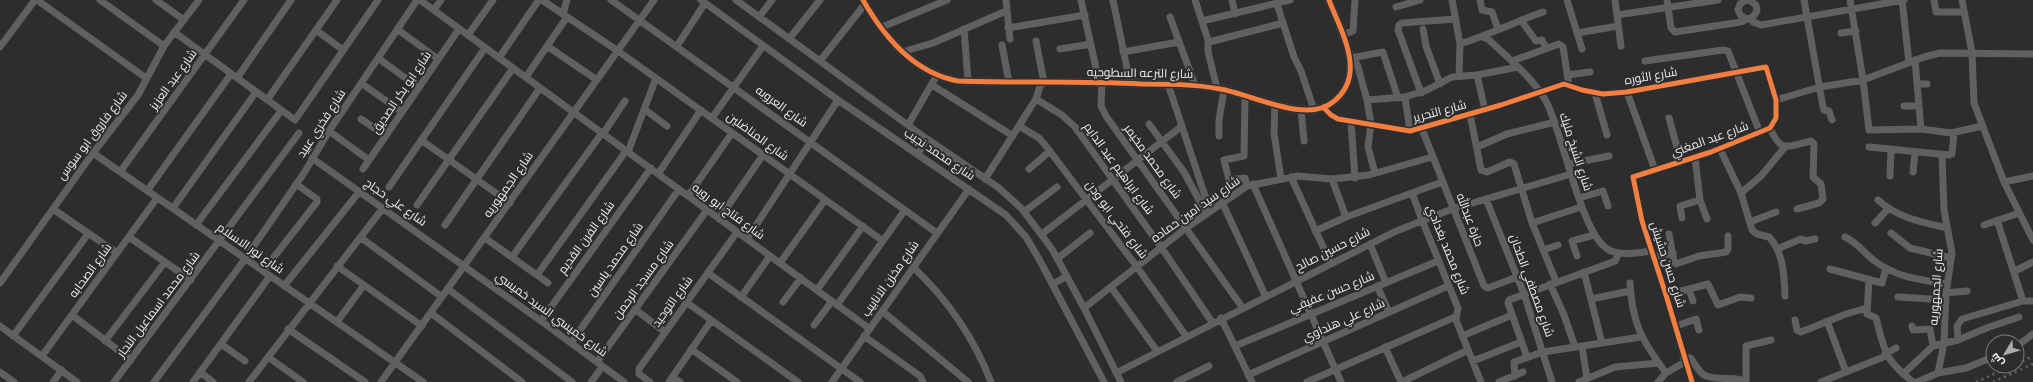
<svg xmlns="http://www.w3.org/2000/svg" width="2033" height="382" viewBox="0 0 2033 382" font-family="Overpass,Cairo,sans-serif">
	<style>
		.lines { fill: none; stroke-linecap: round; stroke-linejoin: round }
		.minor { stroke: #606060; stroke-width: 7 }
		.tertiary { stroke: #606060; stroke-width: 8 }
		.rail { stroke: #666; stroke-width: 2.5; stroke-dasharray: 2 4; stroke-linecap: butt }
		.cycleway-casing { stroke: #2d2c2e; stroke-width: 8 }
		.cycleway { stroke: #f27e40; stroke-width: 5 }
		.labels { text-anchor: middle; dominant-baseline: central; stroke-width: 4; stroke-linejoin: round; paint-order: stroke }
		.street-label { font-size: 12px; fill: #efeeef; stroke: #2d2c2e }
	</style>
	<rect width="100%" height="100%" fill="#2d2d2d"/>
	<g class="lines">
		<path class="minor" d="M37 0 146 78
			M100 0 164 46
			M156 0 184 20
			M420 0 870 329
			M611 0 937 233
			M701 0 838 100 1006 215 1026 237 1039 259 1104 382
			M736 0 927 139 999 188 1022 209 1052 249 1084 308 1121 382
			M1006 0 1010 39
			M1081 0 1099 82
			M1113 0 1130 83
			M1195 0 1208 40V52L1217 88
			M1232 0 1235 14
			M1452 0 1460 44 1459 76
			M1480 0 1482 10 1492 12 1498 29
			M1567 0 1582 49
			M1615 0 1621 46
			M1667 0 1671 28 1675 32 1741 22 1747 19
			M1746 0 1740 4 1738 10 1741 16 1747 19 1753 17 1757 11 1756 5 1749 0
			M1804 0 1823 107 1824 110 1829 111 1832 120
			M1850 0 1863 80 1869 130 1921 129 1951 133 1982 126
			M1902 0 1909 63
			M1934 0 1936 12H1964
			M1962 0 1972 53 1974 103 2004 182 2033 240
			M1277 4 1294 57 1301 71 1314 110
			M1396 7 1420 0
			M434 10 441 0
			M563 14 567 0
			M1617 15 1718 0
			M759 17 772 0
			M1170 17 1195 85
			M1750 18 1753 22 1761 25 1904 0
			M1521 20 1536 41 1542 40 1546 48
			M1202 21 1290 0
			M882 27 947 0
			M1008 28 1085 15
			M397 29 438 59
			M964 29 968 81
			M1423 29 1426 46 1440 84
			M316 30 343 50
			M174 32 295 120 378 0
			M1577 33 1618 26
			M1841 33 1856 31
			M468 35 493 0
			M1342 35 1353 31 1355 0
			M1483 37 1488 39C1508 58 1532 77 1546 101 1563 133 1581 236 1609 250 1621 256 1637 253 1651 251
			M789 39 820 0
			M1036 41 1044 83
			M1209 42 1283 23
			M1460 44C1488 35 1515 22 1543 12
			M1002 45 1009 82
			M547 46 597 80
			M677 46 705 3
			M0 47 35 0
			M1060 49 1091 44
			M902 52 933 43 1006 11
			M1123 52 1179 42
			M1354 57 1358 67 1367 100 1371 124 1368 147 1375 173
			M378 58 419 88
			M499 58 538 1 542 0 618 51 883 241
			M1351 58 1383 52 1398 98
			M1915 60 1921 129
			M820 61 865 4
			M1512 61 1559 44 1563 47 1569 86
			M1645 61 1723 50 1728 51 1760 133
			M1477 75 1485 110
			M1567 75 1590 72
			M526 77 567 17
			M237 78 291 0
			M361 83 402 112
			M1102 83 1101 106 1106 116 1242 307
			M1168 84 1210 211
			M1917 84H1927
			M932 85 1013 136
			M1627 92 1655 170
			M1421 93 1398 30 1399 25 1402 23 1456 19
			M1595 93 1607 135
			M1245 96 1244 156 1224 160 1229 180 1245 178 1247 186
			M1405 97 1410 131
			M1036 99 1062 115 1075 127 1161 247 1212 322
			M267 100 337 0
			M1367 100 1405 97 1427 90 1452 77 1477 75 1518 67
			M1776 100 1820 87 1863 80 1924 57 1940 53 2033 54
			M1275 104 1274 133 1281 179
			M1904 106H1918
			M1324 108 1331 115 1338 119 1410 131 1501 105 1564 84 1582 90 1603 94 1627 92 1766 67 1776 100V118L1770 128 1711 152 1633 177 1642 221 1666 295 1692 382
			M644 109 667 126
			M1301 110 1304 141
			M1470 114 1481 170 1487 172 1510 162 1514 164 1532 223 1556 281
			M712 118 763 46
			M1669 118 1681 162
			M361 119 386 136
			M1351 122 1355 178
			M1149 124 1184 172 1206 213
			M908 125 937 75
			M1019 126 1039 138 1046 146 1137 267 1186 336
			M1770 128C1781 154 1787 146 1811 141L1814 144 1813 177 1821 184 1823 199 1819 203 1797 209
			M1422 129 1484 286 1488 288 1517 277
			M329 131 369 160
			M603 134 625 101
			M1219 136V120L1224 89
			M421 140 510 203
			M1477 147 1507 134 1555 122
			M1869 147 1949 155 1952 154 1954 133
			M1720 149 1741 193 1752 230 1757 234 1769 237C1784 253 1784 276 1785 296
			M628 152 656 78
			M93 153 423 382
			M918 154 927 139
			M1695 157 1700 200 1707 219
			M312 158 541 321 624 382
			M1568 164 1609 156
			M363 169 459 29
			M1029 169 1050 151
			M120 172 244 0
			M1913 172 1915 152
			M658 174 701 110
			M1890 176 1891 149
			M1291 177 1331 264
			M985 179 1036 99 1041 83
			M1332 179 1346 217
			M2004 182 2033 176
			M1253 184 1341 382
			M389 187 485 48
			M147 191 231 74
			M1412 193 1422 220 1458 308 1456 320 1481 382
			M1741 193 1761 176 1785 147
			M688 196 732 133
			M1579 198 1603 191 1608 206
			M1486 199 1524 294 1552 382
			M1878 200C1898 218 1922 222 1947 228
			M1222 202 1265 295
			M417 205 513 68
			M173 208 256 92
			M53 209 117 253
			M1025 211 1057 187
			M1682 218 1680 206 1700 200
			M719 219 763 155
			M1997 220 2023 301
			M1750 222 1776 212
			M1532 223 1581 207
			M1875 223 1888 209
			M196 225 281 111
			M445 225 540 88
			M1984 225 2019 213
			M1315 231 1346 217 1442 182
			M1891 233 1910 248 1951 258
			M1042 234 1182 126
			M1669 234 1674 262 1676 264 1699 256 1726 252 1728 249V236
			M129 237 191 280
			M360 237 442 297
			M1845 237C1857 242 1866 255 1876 262 1898 278 1922 280 1947 284
			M485 238 548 283
			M747 239 838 100
			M1370 244 1386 283
			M1777 249 1801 239 1805 241 1815 239
			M1543 250 1558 245
			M1577 256 1572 241 1594 235
			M512 257 602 133
			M1653 257 1673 253
			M1057 259 1090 233
			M780 263 825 200
			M337 266 422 326
			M913 267C948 300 974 338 991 382
			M1830 269 1882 283 1886 268
			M263 271 317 202V199L296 184
			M2015 271 2033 262
			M1584 272 1602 343
			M708 273 860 382
			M537 275 626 151
			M1869 279 1867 314 1876 318C1885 352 1884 359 1913 382
			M0 283 93 153 138 95 164 46 199 0
			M1630 283C1632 323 1642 341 1666 373
			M1053 284 1067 276
			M1550 284 1564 315 1575 347
			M284 286 359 192
			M1377 286 1389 312
			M1111 287 1157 351
			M448 289 572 382
			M1689 289 1693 301
			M817 290 863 226
			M1946 293 1967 291
			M1666 295 1708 284 1718 305 1740 297 1751 298
			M741 297 770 256
			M1898 297 1946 300
			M1591 299 1630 291
			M686 302 798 382
			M783 302 801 278
			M837 305 905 210
			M1084 308 1186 228 1247 186 1298 176 1332 179 1369 175 1432 157
			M636 310 665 332
			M882 311 968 382
			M431 313 522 382
			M72 315 131 360
			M1221 318 1252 382
			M1795 320 1797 330 1801 332 1846 314 1867 308
			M541 321 651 168
			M1827 321 1846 372
			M337 322 364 285
			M814 325 832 301
			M0 326 77 382
			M1676 326 1696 319 1699 330
			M1912 326 1913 330 1930 329 1933 346
			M288 329 365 382
			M13 336 88 234
			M864 336 920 376 923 382
			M1462 336 1512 315
			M1958 340 1957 326 1962 319 2023 301H2033
			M105 341 165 262
			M571 343 679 189
			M221 344 245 361
			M1235 346 1438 261
			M1582 346 1587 379
			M2017 346 2033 334
			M1385 347 1401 382
			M691 349 737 382
			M1885 354 1896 348
			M42 356 157 198
			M268 357 303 382
			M1527 357 1508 303 1509 300 1610 263 1615 261 1619 253
			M1683 357 1690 358C1695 363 1698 371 1704 375 1716 382 1736 375 1745 382
			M1473 361 1521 342
			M597 362 707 210
			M0 372 14 382
			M200 372 213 382
			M1116 373 1394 232 1452 209 1571 174
			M1938 373 1944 343 1946 293 1952 253 1944 210 1942 155
			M1903 374 1933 346 1958 340 1989 327 2019 317
			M1248 375 1448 286
			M1515 376 1514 362 1543 352 1641 337
			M672 377 680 382
			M53 382 62 370
			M114 382 299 133
			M154 382 245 259 304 173 329 131 417 0
			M193 382 270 276
			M249 382 383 208
			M381 382 654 0
			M591 382 602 367
			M650 382 639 374V369L737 232
			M669 382 711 321
			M832 382 969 189
			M1177 382 1209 366
			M1307 382 1455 317
			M1402 382 1468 350
			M1499 382 1523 372
			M1579 382 1615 367 1659 363
			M1658 382 1666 373 1685 362
			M1746 382V346L1771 340
			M1821 382 1886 356
			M1917 382 1938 373 1966 368 1993 357"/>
		<path class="tertiary" d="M863 0C884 37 914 73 958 81 1019 83 1080 81 1142 84 1168 84 1194 84 1220 89 1251 94 1306 124 1333 102 1368 75 1341 32 1329 0"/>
		<path class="rail" d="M2017 364 2033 356
			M1976 382 2012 366
			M1993 382 2033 364"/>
		<defs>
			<path id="cycleway" d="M863 0C884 37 914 73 958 81 1019 83 1080 81 1142 84 1168 84 1194 84 1220 89 1251 94 1306 124 1333 102 1368 75 1341 32 1329 0
				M1324 108 1331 115 1338 119 1410 131 1501 105 1564 84 1582 90 1603 94 1627 92 1766 67 1776 100V118L1770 128 1711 152 1633 177 1642 221 1666 295 1692 382"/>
		</defs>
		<use href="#cycleway" class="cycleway-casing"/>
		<use href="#cycleway" class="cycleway"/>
	</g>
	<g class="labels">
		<g class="street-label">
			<text transform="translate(1140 74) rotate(1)">شارع الترعه السطوحيه</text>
			<text transform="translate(1651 77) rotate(-10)">شارع الثوره</text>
			<text transform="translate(174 80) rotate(-54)">شارع عبد العزيز</text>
			<text transform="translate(402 93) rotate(-56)">شارع ابو بكر الصديق</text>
			<text transform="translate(781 107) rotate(36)">شارع العروبه</text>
			<text transform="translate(1440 112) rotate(-15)">شارع التحرير</text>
			<text transform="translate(322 124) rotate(-57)">شارع فخري عبيد</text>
			<text transform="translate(93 136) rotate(-53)">شارع فاروق ابو سوس</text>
			<text transform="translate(757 137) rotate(36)">شارع المناضلين</text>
			<text transform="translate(1710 140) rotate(-20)">شارع عبد المغني</text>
			<text transform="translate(1575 152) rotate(72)">شارع الشيخ مليك</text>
			<text transform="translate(939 155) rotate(34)">شارع محمد نجيب</text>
			<text transform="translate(1152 162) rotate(54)">شارع محمد مخيمر</text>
			<text transform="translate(1118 169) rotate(54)">شارع ابراهيم عبد الدايم</text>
			<text transform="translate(509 185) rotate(-55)">شارع الجمهوريه</text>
			<text transform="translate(395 203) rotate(35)">شارع علي حجاج</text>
			<text transform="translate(1196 210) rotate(-35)">شارع سيد امين حماده</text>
			<text transform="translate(728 212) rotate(36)">شارع فتاح ابو رويه</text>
			<text transform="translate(1116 220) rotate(53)">شارع فتحي ابو ودن</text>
			<text transform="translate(1469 220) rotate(69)">حارة عبدالله</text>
			<text transform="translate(587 238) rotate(-54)">شارع الفرن القديم</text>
			<text transform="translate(250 249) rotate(35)">شارع نور الاسلام</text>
			<text transform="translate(1333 250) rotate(-27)">شارع حسين صالح</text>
			<text transform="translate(1447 250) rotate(68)">شارع محمد بغدادي</text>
			<text transform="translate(616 260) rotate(-55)">شارع محمد ياسين</text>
			<text transform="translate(1667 265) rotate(72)">شارع حسن حشيش</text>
			<text transform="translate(91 271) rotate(-54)">شارع الصحابه</text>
			<text transform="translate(891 279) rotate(-55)">شارع مخزن الانابيب</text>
			<text transform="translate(644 280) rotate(-54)">شارع مسجد الرحمن</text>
			<text transform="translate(1531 286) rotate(70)">شارع مصطفي الطحان</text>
			<text transform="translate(1937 287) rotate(-86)">شارع الجمهوريه</text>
			<text transform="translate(1332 293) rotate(-22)">شارع حسن عفيفي</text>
			<text transform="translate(673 302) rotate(-54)">شارع التوحيد</text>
			<text transform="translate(159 305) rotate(-53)">شارع محمد اسماعيل النجار</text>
			<text transform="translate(551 315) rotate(36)">شارع خميسي السيد خميسي</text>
			<text transform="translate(1344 321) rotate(-24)">شارع علي هنداوي</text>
		</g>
	</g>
	<g transform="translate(2005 354) rotate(232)"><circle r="19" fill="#2d2c2e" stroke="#7b7a7b"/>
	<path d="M0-3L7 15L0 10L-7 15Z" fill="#abaaab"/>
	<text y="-6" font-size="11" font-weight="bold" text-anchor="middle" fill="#efeeef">ش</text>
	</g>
</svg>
